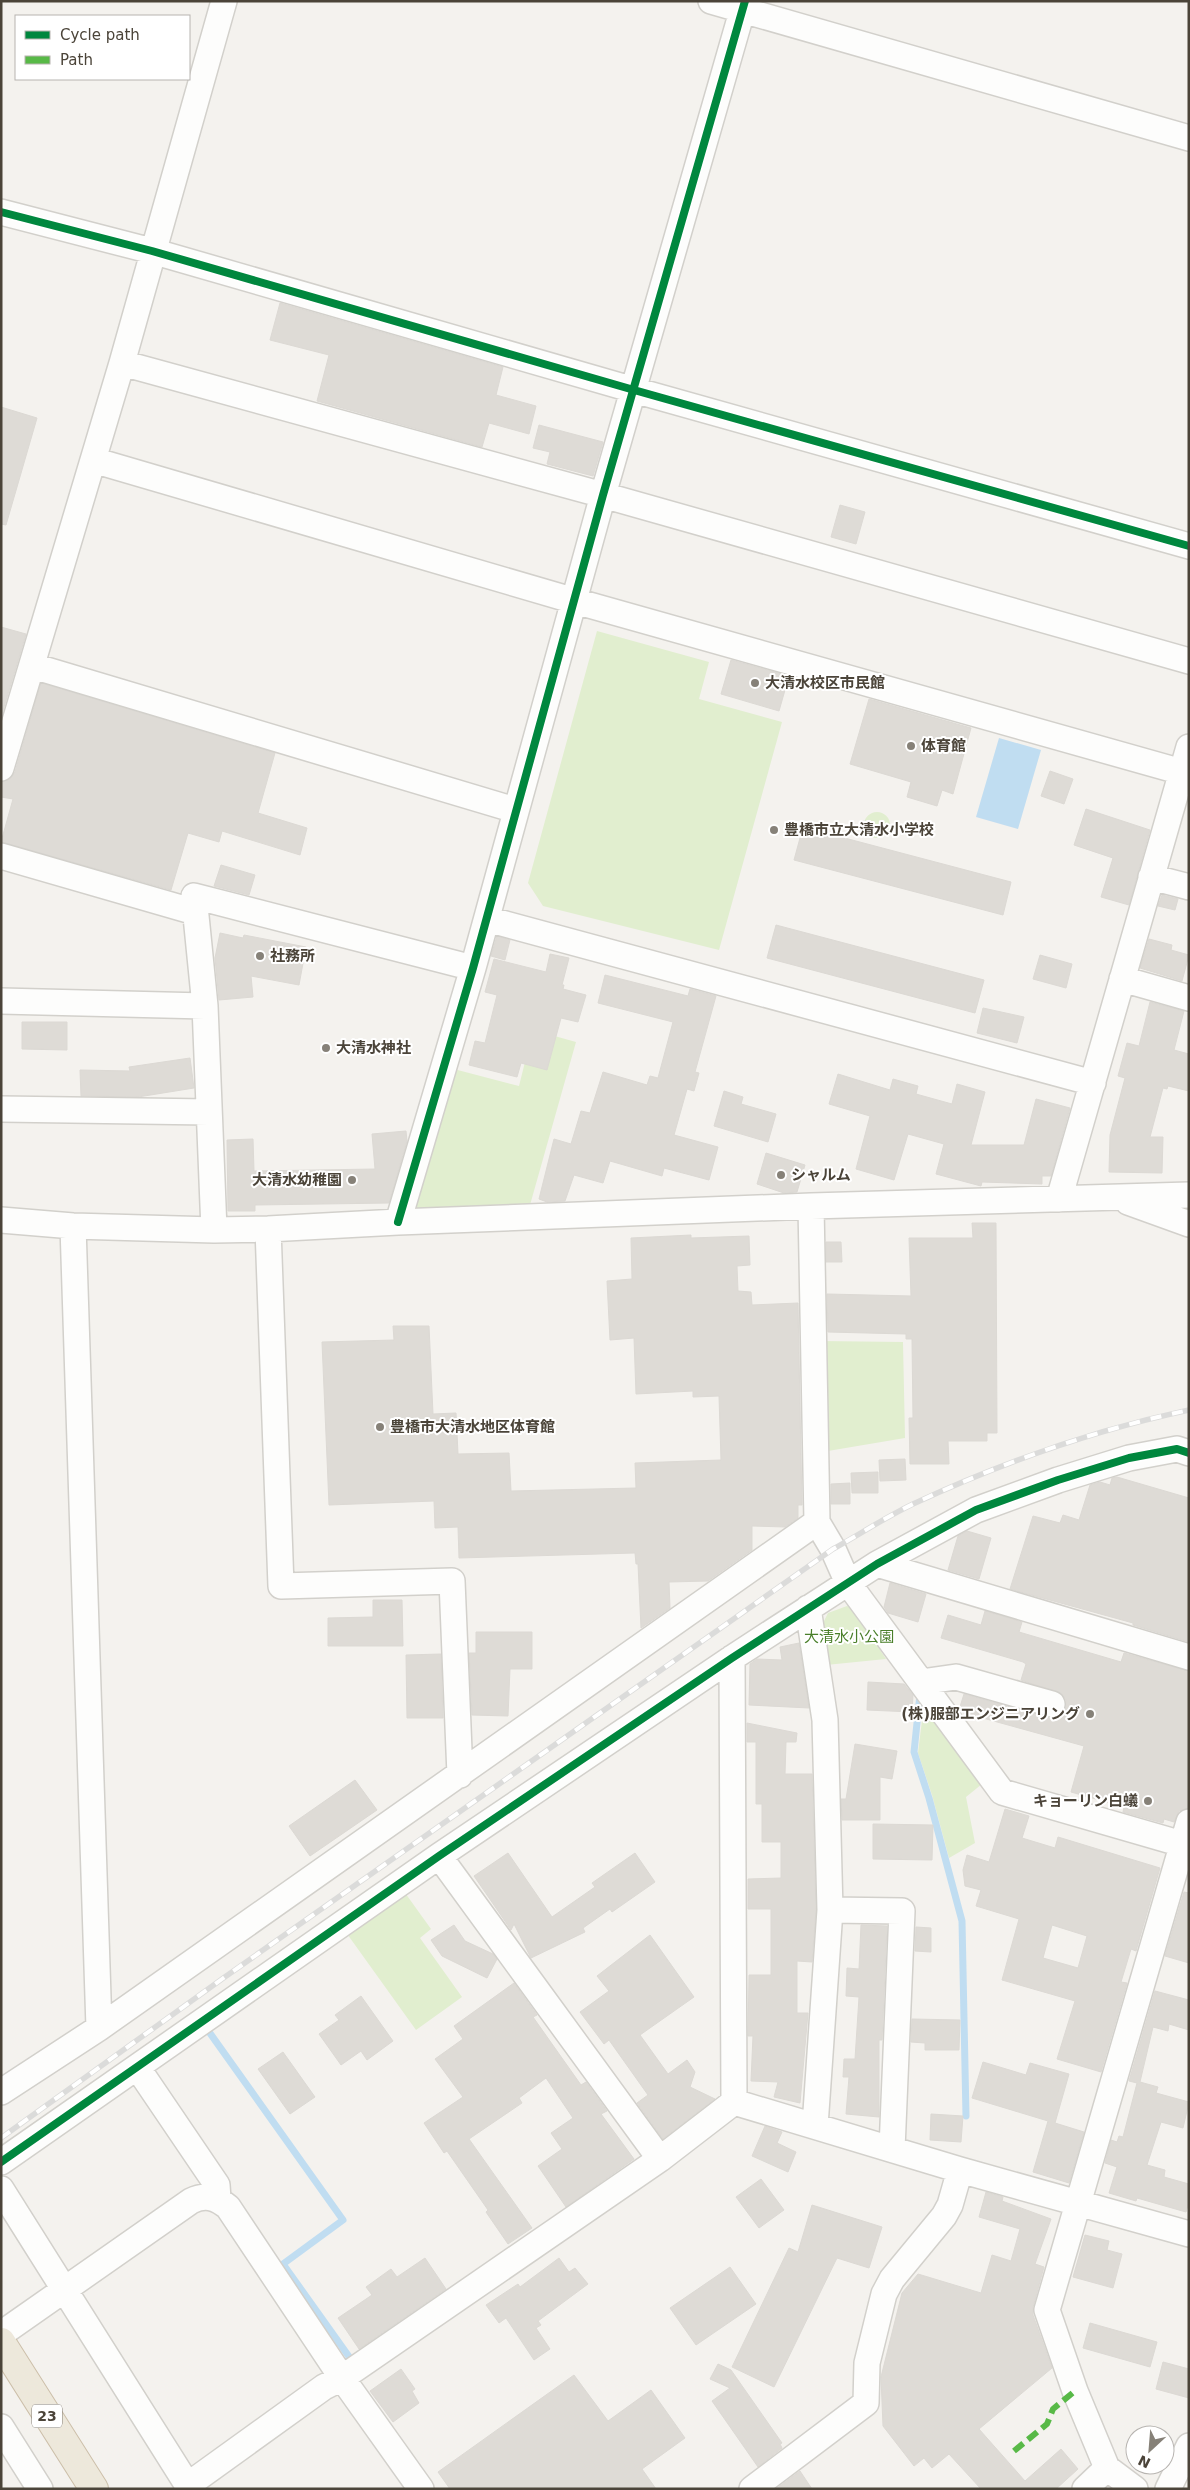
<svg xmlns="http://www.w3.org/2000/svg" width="1190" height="2490" viewBox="0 0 1190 2490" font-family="'DejaVu Sans','Noto Sans JP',sans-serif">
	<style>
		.green { fill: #e1eecf }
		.water { fill: #c0ddf1 }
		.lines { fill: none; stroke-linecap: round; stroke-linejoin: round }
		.stream { stroke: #c0ddf1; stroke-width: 7 }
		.building { fill: #dedbd6; stroke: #dcd9d4; fill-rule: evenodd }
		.minor-casing { stroke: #d2d0cb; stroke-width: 28 }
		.highway-casing { stroke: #ccbfa9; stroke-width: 30 }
		.minor { stroke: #fdfdfc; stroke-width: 25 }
		.highway { stroke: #ede8db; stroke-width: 28 }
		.rail-casing { stroke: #dbdbda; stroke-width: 5.5 }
		.rail { stroke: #fff; stroke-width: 4; stroke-dasharray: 11; stroke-linecap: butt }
		.quiet { stroke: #58b947; stroke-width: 6; stroke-dasharray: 12 6; stroke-linecap: butt }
		.cycleway-casing { stroke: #fff; stroke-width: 11 }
		.cycleway { stroke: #00873e; stroke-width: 8 }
		.poi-dot { fill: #868178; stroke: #fff; stroke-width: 2 }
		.labels { text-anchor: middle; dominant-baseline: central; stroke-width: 4; stroke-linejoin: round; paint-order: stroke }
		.shield { fill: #fff; stroke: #817c74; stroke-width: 1 }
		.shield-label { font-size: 14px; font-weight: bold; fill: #4b4439 }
		.poi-label { font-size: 15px; font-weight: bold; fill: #4b4439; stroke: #fff; text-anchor: start }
		.park-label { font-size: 15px; fill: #4a7f2a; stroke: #fff }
	</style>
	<rect width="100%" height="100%" fill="#f4f2ee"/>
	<path class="green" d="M597 631 709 662 699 699 782 722 719 950 543 906 528 883Z
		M864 825a13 13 0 1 1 26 0a13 13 0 1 1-26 0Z
		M533 1030 576 1042 530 1205 409 1209 450 1068 519 1086Z
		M820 1341 903 1342 905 1438 822 1452Z
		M847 1606 859 1611 883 1642 880 1650 886 1659 826 1665 823 1623 828 1613Z
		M924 1704 982 1784 966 1797 975 1843 949 1858 932 1795 918 1753Z
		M403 1890 431 1929 420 1938 462 1997 416 2030 345 1931Z"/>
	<path class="water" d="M999 738 1041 750 1018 829 976 817Z"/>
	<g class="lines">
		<path class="stream" d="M920 1694 914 1752 929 1798 962 1921 966 2116
			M207 2029 343 2220 283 2264 355 2365"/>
	</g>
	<path class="building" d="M280 303 503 367 496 395 536 406 529 434 489 423 482 447 317 401 329 355 270 340Z
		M1 407 37 418 6 525 1 524Z
		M539 425 603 442 593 476 547 464 550 452 533 448Z
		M840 505 865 512 856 544 831 537Z
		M1 627 26 634 1 717Z
		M731 660 789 676 779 711 721 694Z
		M41 683 275 753 258 813 307 828 300 855 222 831 219 842 188 833 171 890 1 842 13 799 1 797V782L10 779 15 772Z
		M869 699 971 728 953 794 942 790 937 806 907 797 911 782 850 764Z
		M1050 771 1073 779 1064 804 1041 796Z
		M1086 809 1150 830 1129 905 1101 897 1113 858 1074 845Z
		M803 827 1011 882 1003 915 794 860Z
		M221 865 255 875 249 895 214 886Z
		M1162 895 1178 899 1175 910 1158 906Z
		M776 925 984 980 975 1013 767 958Z
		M220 933 243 938 244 935 306 947 299 985 251 976 253 997 219 1000 215 958Z
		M497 936 510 940 505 960 491 956Z
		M1149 939 1172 945 1171 950 1189 955 1182 981 1140 968Z
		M550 954 569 958 562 985H564L563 989 586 995 578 1022 561 1018 547 1070 521 1063 517 1077 469 1065 475 1041 485 1043 497 995 485 992 494 959 546 972Z
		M1040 955 1072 964 1066 988 1033 979Z
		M605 975 688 996 690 989 716 996 695 1072 699 1073 694 1091 687 1089 674 1135 718 1147 709 1180 664 1168 662 1176 610 1161 603 1183 574 1175 565 1201 547 1202 539 1199 554 1139 571 1144 581 1111 590 1113 603 1072 647 1085 650 1076 658 1078 673 1022 598 1003Z
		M1150 1002 1184 1011 1174 1050 1189 1054V1091L1168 1086 1167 1089 1163 1088 1150 1137H1163L1162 1173 1109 1172 1110 1135 1125 1078 1118 1076 1127 1043 1139 1046Z
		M983 1008 1024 1017 1017 1043 977 1033Z
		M22 1022H67V1050L22 1049Z
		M190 1058 194 1088 138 1097 81 1096 80 1070 130 1071 129 1067Z
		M838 1074 890 1090 893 1079 918 1086 916 1094 952 1104 957 1084 985 1092 971 1145H1024L1036 1099 1070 1108 1051 1176H1042V1184L982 1182 981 1186 936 1174 944 1144 908 1134 894 1180 856 1169 870 1116 829 1104Z
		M724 1091 743 1097 741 1104 776 1114 768 1142 714 1126Z
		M406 1131 407 1141 389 1203 255 1205V1211H228L227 1140 253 1139 254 1171 375 1169 372 1134Z
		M766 1153 805 1165 797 1192 784 1193 757 1184Z
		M972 1223H996L997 1433H987V1441H948L949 1464H910L909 1418H913L912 1339H906V1334L828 1332 827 1294 911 1296 909 1238H973Z
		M691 1235V1238L749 1236 750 1265 737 1266 738 1291 751 1292 752 1305 798 1303 802 1505H798V1518L785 1527 752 1526V1550L708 1581 669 1582 670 1608 641 1628 638 1564H636L635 1553 459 1558 458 1527 435 1528 434 1501 329 1505 322 1342 394 1340 393 1326H429L433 1414 456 1413 458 1454 509 1453 511 1491 636 1488 635 1463 721 1460 719 1396 693 1397V1391L636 1394 634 1338 610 1340 607 1281 632 1279 631 1238Z
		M826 1242H841L842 1262H826Z
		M905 1459 906 1480 880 1481 879 1460Z
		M878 1472V1493H852L851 1473Z
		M1117 1477 1189 1498V1642L1133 1625V1623L1010 1589 1033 1516 1060 1523 1063 1515 1079 1520 1090 1485 1100 1482 1110 1485 1112 1478Z
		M850 1483V1504H831V1484Z
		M967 1531 991 1538 979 1579 948 1570 958 1536Z
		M890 1583 926 1594 918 1622 888 1613 884 1607Z
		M373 1600H402L403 1646H328V1618L373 1617Z
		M985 1611 1022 1622 1019 1632 1121 1662 1124 1653 1189 1671V1808L1179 1811 1174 1822 1164 1819 1163 1823 1123 1812 1124 1807 1071 1792 1084 1746 961 1712 959 1710 964 1694 1049 1718 1062 1715 1066 1707V1700L1062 1694 1021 1680 1026 1664 1023 1662 941 1638 948 1615 981 1625Z
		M476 1632H532V1669H510L508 1716 472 1715 469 1653H476Z
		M799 1643 809 1708 749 1705 750 1664 757 1659 782 1660 780 1647Z
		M441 1654 443 1718H407L406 1655Z
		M868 1682 904 1684 913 1695 912 1712 867 1710Z
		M747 1723 797 1733 796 1742H786L785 1774H812L816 1910 812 1962 797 1961V2013H808L800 2103 774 2097 778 2082 751 2081 753 2036H748L749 1975H771V1909H748V1879L781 1878V1842H762V1804H756V1742H747Z
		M855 1744 897 1751 892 1779 880 1777V1820H842L841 1799H846Z
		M355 1780 377 1810 310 1856 289 1826Z
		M1005 1809 1029 1816 1022 1838 1055 1848 1058 1837 1160 1868 1136 1951 1131 1949 1121 1982 1127 1983 1101 2072 1057 2059 1075 2001 1002 1980 1019 1919 976 1906 981 1890 965 1886 963 1870 967 1855 989 1862ZM1052 1925 1087 1936 1078 1968 1043 1958Z
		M873 1824 933 1825 932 1860 873 1859Z
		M508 1853 552 1917 595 1887 592 1883 635 1853 655 1882 612 1912 610 1909 583 1928 585 1932 531 1958 514 1924 511 1930 474 1876Z
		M1184 1892 1189 1893V1963L1165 1956Z
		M454 1925 465 1941 493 1954 497 1959 487 1978 442 1956 431 1940Z
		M861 1925 887 1926 882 2040H879V2117L846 2114 849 2077H843L844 2059H855L859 1997 846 1996 847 1968 859 1969Z
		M916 1927 931 1928V1952L915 1951Z
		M650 1935 694 1997 640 2035 668 2074 687 2060 695 2072 690 2087 715 2099 663 2139 637 2103 648 2095 609 2040 604 2044 580 2012 609 1991 597 1976Z
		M514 1983 537 2015 533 2017 581 2085 586 2082 607 2111 601 2114 634 2159 566 2207 538 2166 562 2149 551 2133 573 2118 546 2078 519 2098 522 2103 469 2139 532 2228 508 2244 486 2212 488 2210 447 2151 444 2153 424 2123 463 2097 435 2059 463 2039 454 2026Z
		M1155 1991 1189 2000V2030L1169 2024 1168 2031 1153 2027 1140 2082 1158 2087 1156 2093 1189 2102 1183 2128 1161 2122 1147 2165 1165 2170 1164 2177 1189 2184V2202L1186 2212 1137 2198 1136 2201 1109 2193 1117 2167 1105 2163 1111 2140 1117 2142 1119 2136 1123 2137 1137 2083 1129 2081Z
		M361 1996 393 2041 367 2060 361 2051 341 2065 319 2034 339 2020 335 2015Z
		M912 2019 960 2020 959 2050H925V2043L911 2042Z
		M283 2052 315 2097 290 2114 258 2069Z
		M983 2062 1026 2075 1030 2063 1069 2074 1055 2123 1084 2132 1069 2183 1033 2172 1048 2121 972 2098Z
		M931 2114 963 2116 961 2142 930 2140Z
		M765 2126 782 2132 777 2143 796 2152 788 2172 752 2156Z
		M761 2179 784 2210 759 2228 736 2197Z
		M986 2192 1003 2197 1002 2201 1051 2219 1035 2264 1044 2267 1033 2307V2315L1052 2368 979 2429 1025 2481 1061 2449 1078 2469 1056 2489H981L949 2454 932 2468 924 2458 914 2466 883 2426 881 2377 902 2293 918 2274 981 2293 992 2255 1011 2261 1020 2229 979 2217Z
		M812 2205 882 2227 869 2268 837 2258 774 2387 732 2367 789 2248 798 2252Z
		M1085 2235 1109 2241 1107 2250 1122 2254 1113 2288 1073 2277Z
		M425 2258 446 2289 359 2349 338 2318 372 2295 366 2287 391 2269 397 2277Z
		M559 2258 569 2272 575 2268 588 2284 538 2321 541 2325 536 2328 550 2349 534 2360 506 2318 499 2323 486 2305 518 2284 520 2287Z
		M730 2267 756 2304 696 2345 670 2308Z
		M1090 2323 1157 2342 1150 2367 1083 2348Z
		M1163 2362 1189 2369V2398L1156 2389Z
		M718 2364 731 2370 782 2443 780 2444 782 2448 758 2467 712 2401 730 2388 710 2379Z
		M401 2369 415 2389 412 2391 419 2403 393 2422 370 2391Z
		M574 2375 608 2421 651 2390 685 2438 642 2469 656 2489H450L438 2472Z
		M800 2471 812 2489H776Z"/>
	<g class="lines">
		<defs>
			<path id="minor" d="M711 1 1189 138
				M1 212 152 251 634 390 1189 546
				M122 363 603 495 1189 661
				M93 460 575 601 1189 774
				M33 666 515 810
				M1 768 122 363 224 1
				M1 856 195 912
				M1151 877 1189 887
				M487 919 1093 1083
				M1122 979 1189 998
				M1 1001 205 1006
				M1 1109 209 1112
				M1059 1199 1189 747
				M1128 1202 1189 1224
				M811 1206 817 1522 833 1549 848 1583 1002 1792 1189 1846
				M1 1220 73 1226 214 1230 268 1229 398 1222 811 1206 1189 1195
				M398 1222 473 968 603 495 745 1
				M73 1226 99 2028
				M268 1229 281 1586 452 1581 460 1775
				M214 1230 205 1006 194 896 473 968
				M877 1564 1189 1657
				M808 1608 825 1720 830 1910 815 2126
				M732 1658 734 2102
				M921 1682 956 1677 1052 1704
				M439 1856 660 2159
				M830 1910 902 1911 892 2149
				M137 2067 217 2185 218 2199
				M1 2092 99 2028 817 1522
				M1 2162 439 1856 732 1658 877 1564 976 1510 1058 1480 1129 1458 1177 1449 1189 1453
				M1 2189 190 2489
				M1 2334 191 2201C205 2194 216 2197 228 2207L342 2378 421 2489
				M1 2427 40 2489
				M188 2485 324 2387 342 2378 660 2159 734 2102 960 2170 1189 2234
				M752 2489 866 2403 867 2363 884 2294 892 2279 944 2216 950 2205 960 2170
				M1085 2489 1107 2468
				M1135 2489 1107 2468 1075 2391 1047 2310 1189 1822
				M1168 2489 1189 2446"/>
			<path id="highway" d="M1 2342 94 2489"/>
		</defs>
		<use href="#minor" class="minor-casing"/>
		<use href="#highway" class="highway-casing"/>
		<use href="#minor" class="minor"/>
		<use href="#highway" class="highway"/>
		<defs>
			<path id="rail" d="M1 2138 222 1979 833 1549C860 1534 886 1517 913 1504 1001 1463 1094 1430 1189 1410"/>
		</defs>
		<use href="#rail" class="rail-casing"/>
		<use href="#rail" class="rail"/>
		<path class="quiet" d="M1014 2451 1047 2424 1053 2409 1075 2391"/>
		<defs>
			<path id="cycleway" d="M1 212 152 251 634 390 1189 546
				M398 1222 473 968 603 495 745 1
				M1 2162 439 1856 732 1658 877 1564 976 1510 1058 1480 1129 1458 1177 1449 1189 1453"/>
		</defs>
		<use href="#cycleway" class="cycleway-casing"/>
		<use href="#cycleway" class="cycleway"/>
	</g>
	<g class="poi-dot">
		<circle cx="755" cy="683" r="5"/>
		<circle cx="911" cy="746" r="5"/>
		<circle cx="774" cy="830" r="5"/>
		<circle cx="260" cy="956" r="5"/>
		<circle cx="326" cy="1048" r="5"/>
		<circle cx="781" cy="1175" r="5"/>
		<circle cx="352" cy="1180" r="5"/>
		<circle cx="380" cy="1427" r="5"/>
		<circle cx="1090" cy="1714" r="5"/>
		<circle cx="1148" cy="1801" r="5"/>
	</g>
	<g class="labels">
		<rect class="shield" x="32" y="2404.5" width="30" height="23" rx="4"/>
		<g class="shield-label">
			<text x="47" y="2416">23</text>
		</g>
		<g class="poi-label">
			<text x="765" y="683">大清水校区市民館</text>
			<text x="921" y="746">体育館</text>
			<text x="784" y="830">豊橋市立大清水小学校</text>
			<text x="270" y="956">社務所</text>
			<text x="336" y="1048">大清水神社</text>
			<text x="791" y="1175">シャルム</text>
			<text x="342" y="1180" text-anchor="end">大清水幼稚園</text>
			<text x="390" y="1427">豊橋市大清水地区体育館</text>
			<text x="1080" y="1714" text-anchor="end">(株)服部エンジニアリング</text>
			<text x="1138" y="1801" text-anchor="end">キョーリン白蟻</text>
		</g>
		<g class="park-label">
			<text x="849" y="1637">大清水小公園</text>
		</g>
	</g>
	<rect width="1190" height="2490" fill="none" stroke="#4b4439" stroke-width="5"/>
	<rect x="15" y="15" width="175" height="65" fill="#ffffff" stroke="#b7b4b0"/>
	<rect x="25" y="31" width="25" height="8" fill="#00873e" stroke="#b7b4b0"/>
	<text x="60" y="40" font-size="15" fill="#4b4439">Cycle path</text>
	<rect x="25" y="56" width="25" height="8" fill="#58b947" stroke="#b7b4b0"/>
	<text x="60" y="65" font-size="15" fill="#4b4439">Path</text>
	<g transform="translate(1150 2450) rotate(206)"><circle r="24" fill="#ffffff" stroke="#b7b4b0"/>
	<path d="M0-4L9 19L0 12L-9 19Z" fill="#868178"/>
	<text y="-8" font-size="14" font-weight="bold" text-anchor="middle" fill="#4b4439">N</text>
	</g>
</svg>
